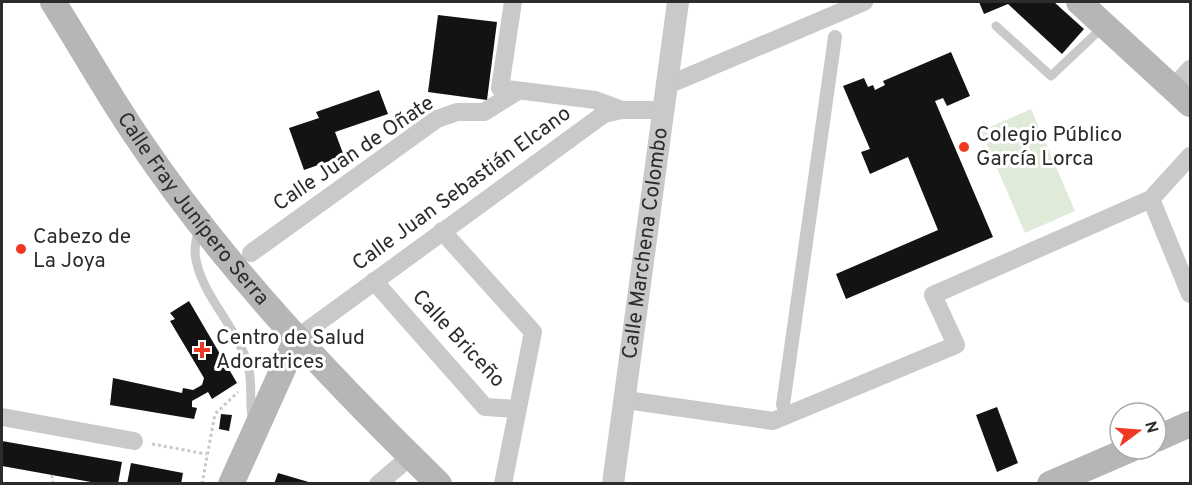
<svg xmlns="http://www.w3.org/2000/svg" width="1192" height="485" viewBox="0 0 1192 485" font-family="Overpass,sans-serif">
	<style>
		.green { fill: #dfebd8 }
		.building { fill: #131313 }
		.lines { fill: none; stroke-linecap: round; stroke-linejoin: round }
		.path { stroke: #c9c9c9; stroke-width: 3; stroke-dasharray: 3 3; stroke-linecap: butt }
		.service { stroke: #c9c9c9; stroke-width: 9 }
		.pedestrian { stroke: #c9c9c9; stroke-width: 14 }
		.minor { stroke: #c9c9c9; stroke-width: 18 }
		.tertiary { stroke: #c9c9c9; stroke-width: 22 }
		.secondary { stroke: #b6b6b6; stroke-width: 26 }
		.poi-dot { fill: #f03922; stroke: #fff; stroke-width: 2 }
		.labels { text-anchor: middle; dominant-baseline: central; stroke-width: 6; stroke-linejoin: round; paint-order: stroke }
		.poi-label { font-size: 21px; fill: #2c2c2c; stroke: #fff; text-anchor: start }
		.street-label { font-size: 21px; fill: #2c2c2c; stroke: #fff }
	</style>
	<rect width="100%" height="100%" fill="#fff"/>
	<path class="green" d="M1031 109 1075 211 1025 233 981 131Z"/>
	<path class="building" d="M979 2H1054L1084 29 1062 54 1008 4 984 14Z
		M438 15 497 22 487 100 428 92Z
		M951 52 970 96 947 106 943 98 935 101 993 237 846 299 836 274 938 230 908 157 870 174 861 152 870 149 843 86 864 78 868 87 873 85 875 90 885 85 883 81Z
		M379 90 388 114 335 132 344 156 304 170 289 128 319 118 316 112Z
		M189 301 237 383 212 399 208 392 192 401V407L197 408 194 419 110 405 113 378 182 393 183 388 193 390 202 385 204 378 170 321 175 319 170 313Z
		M997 407 1018 463 997 472 976 415Z
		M221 414 232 415 229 431 219 429Z
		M2 441 122 462 118 484H102L2 466Z
		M131 463 183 473 181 484H127Z
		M278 473 312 483V484H274Z"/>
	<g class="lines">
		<path class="path" d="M152 444 206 454
			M52 475 53 484
			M202 484 215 414 238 392"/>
		<path class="service" d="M996 26 1051 76 1103 27
			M199 227C196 240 193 252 197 264 205 298 236 327 247 362 254 381 248 402 253 422"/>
		<path class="pedestrian" d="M783 405 835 37"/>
		<path class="minor" d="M513 2 500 88 595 100 622 110
			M668 85 864 2
			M1173 88 1190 69
			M1151 199 1190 294
			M442 231 533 332 503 484
			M251 253 437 119 457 112H484L518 91
			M374 281 485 407 518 409
			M297 338 604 114 622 110H665
			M626 400 773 421 956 345 933 295 1151 199 1190 156
			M2 417 134 441
			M378 484 411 456"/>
		<path class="tertiary" id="s1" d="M613 484 678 2"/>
		<g class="secondary">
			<path id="s2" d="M53 2C81 46 107 93 137 137 222 264 329 377 439 484"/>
			<path d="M1079 2 1190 104"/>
			<path d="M1156 439 1190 424"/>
			<path d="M231 484 297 338"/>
			<path d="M1050 484 1131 449"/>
		</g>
	</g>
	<g class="poi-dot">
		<circle cx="964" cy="147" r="6"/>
		<circle cx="21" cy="249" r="6"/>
		<path d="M199 341h6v6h6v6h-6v6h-6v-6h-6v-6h6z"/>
	</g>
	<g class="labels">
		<g class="poi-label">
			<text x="976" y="135">Colegio Público<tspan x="976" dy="24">García Lorca</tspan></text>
			<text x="33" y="237">Cabezo de<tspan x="33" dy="24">La Joya</tspan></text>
			<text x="216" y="338">Centro de Salud<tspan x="216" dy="24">Adoratrices</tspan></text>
		</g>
		<g class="street-label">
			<text transform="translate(354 154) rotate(-34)">Calle Juan de Oñate</text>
			<text transform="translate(462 189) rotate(-36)">Calle Juan Sebastián Elcano</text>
			<text stroke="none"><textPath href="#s2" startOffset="250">Calle Fray Junípero Serra</textPath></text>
			<text stroke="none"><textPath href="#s1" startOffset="243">Calle Marchena Colombo</textPath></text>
			<text transform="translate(458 339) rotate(47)">Calle Briceño</text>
		</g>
	</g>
	<rect width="1192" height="485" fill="none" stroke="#2c2c2c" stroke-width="6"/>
	<g transform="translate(1138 431) rotate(74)"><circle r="28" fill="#ffffff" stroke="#ababab" stroke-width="1.5"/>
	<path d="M0-4.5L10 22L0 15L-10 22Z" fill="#f03922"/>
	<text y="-9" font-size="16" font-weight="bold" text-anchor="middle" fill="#2c2c2c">N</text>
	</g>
</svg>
